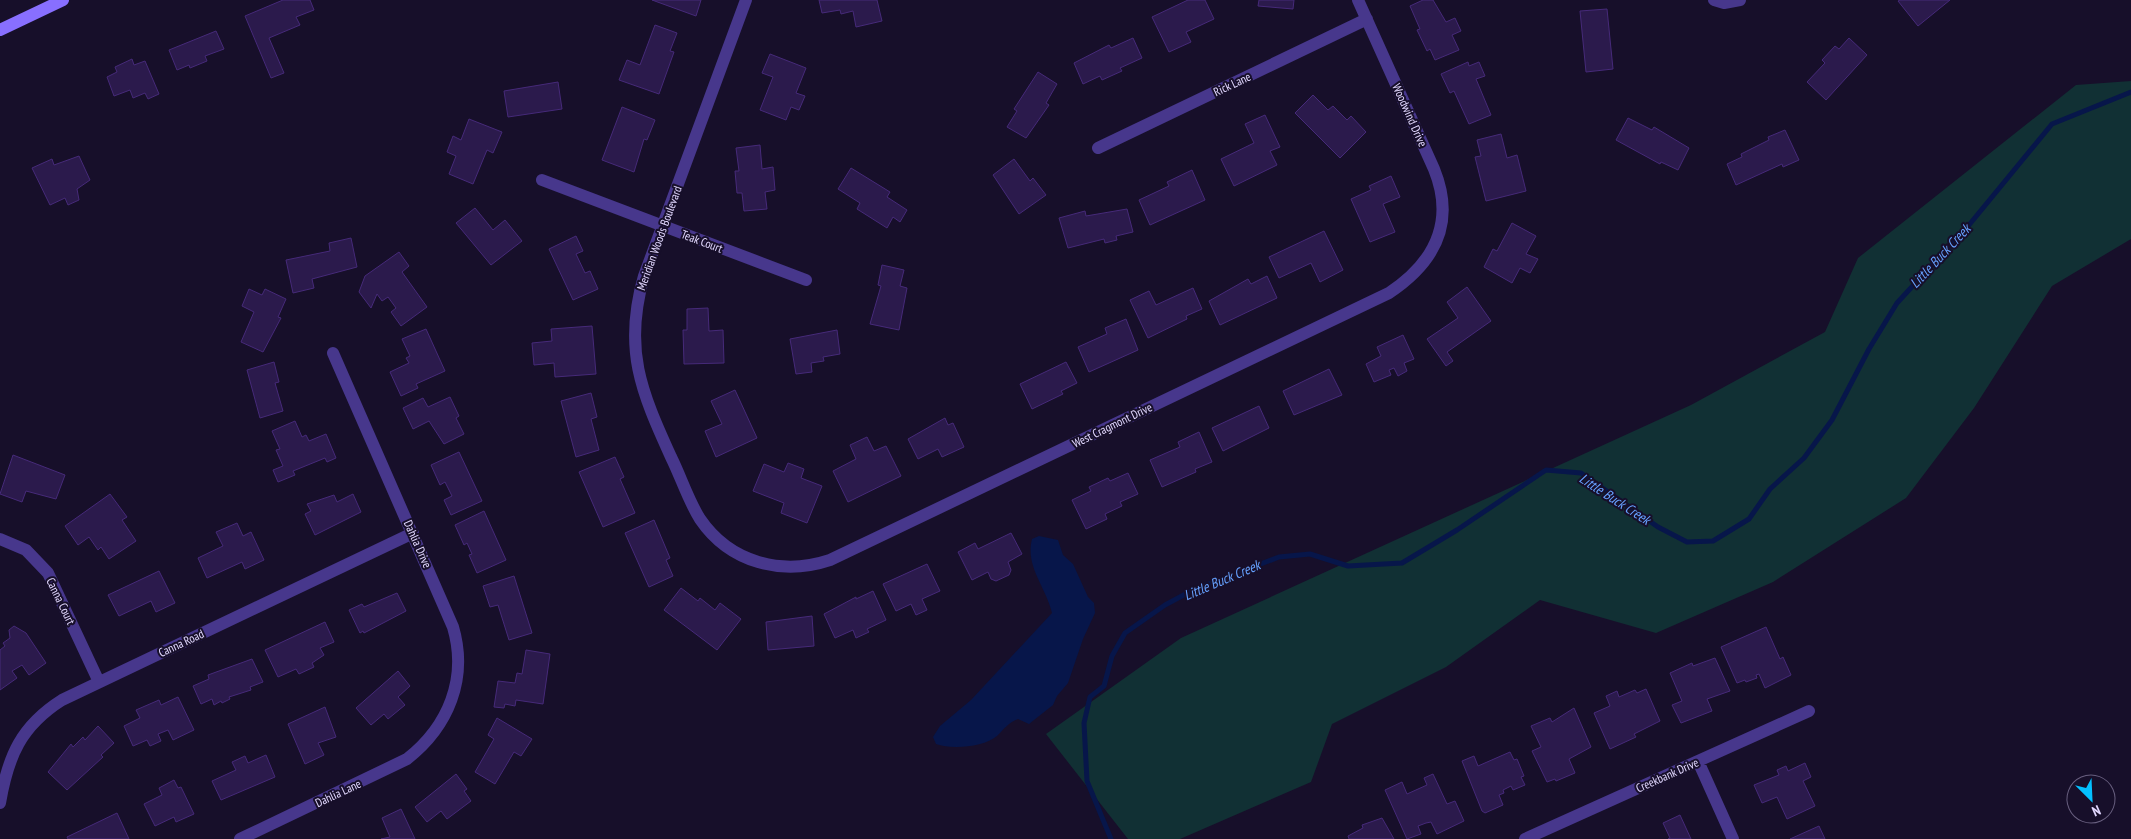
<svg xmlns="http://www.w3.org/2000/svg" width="2131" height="839" viewBox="0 0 2131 839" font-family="'PT Sans Narrow',sans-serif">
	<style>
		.green { fill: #113034 }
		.water { fill: #07164a }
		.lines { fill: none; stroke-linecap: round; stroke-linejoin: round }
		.stream { stroke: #07164a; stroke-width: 5 }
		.building { fill: #2b1a4c; stroke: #462a79 }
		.street { stroke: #47378c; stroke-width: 12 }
		.secondary { stroke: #886fff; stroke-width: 12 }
		.labels { text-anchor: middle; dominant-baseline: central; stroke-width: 4; stroke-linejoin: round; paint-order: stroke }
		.street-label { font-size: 12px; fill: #e2d8ff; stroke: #170f2a }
		.water-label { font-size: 14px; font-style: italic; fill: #66a1ff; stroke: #170f2a }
	</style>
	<rect width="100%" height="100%" fill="#170f2a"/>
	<path class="green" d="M2131 81V239L2052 286 1974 408 1906 498 1773 582 1656 633 1540 600 1446 667 1332 724 1311 782 1180 839H1128L1046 734 1181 638 1691 405 1825 332 1858 258 2076 85Z"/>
	<path class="water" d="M1039 536 1058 540 1063 555 1073 564 1088 597 1094 603 1095 613 1083 639 1068 683 1057 696 1053 705 1029 724 1018 719C1008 723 1004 729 997 736 984 747 952 750 936 744L933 737 940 726 971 700 1052 613C1046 587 1025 567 1032 539Z"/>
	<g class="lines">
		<path class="stream" d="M1111 839 1087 781 1084 723 1090 697 1104 686 1112 656 1125 633 1165 605 1193 590 1279 557 1310 554 1348 566 1402 563 1457 530 1546 470 1581 473 1658 527 1687 542 1713 541 1749 519 1770 489 1804 458 1832 420 1869 349 1897 303 1969 225 2052 124 2131 92"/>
	</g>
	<path class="building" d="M283 0H310L314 10 296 17 300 25 269 38 284 73 271 78 245 16Z
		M652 0H701L696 16Z
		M819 0H877L882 21 856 27 853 11 841 14 840 10 822 13Z
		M1188 0H1205L1214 19 1186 32 1191 42 1169 52 1152 17Z
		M1259 0H1294L1293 9 1258 6Z
		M1423 0H1433L1446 22 1455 18 1461 31 1452 35 1459 50 1435 60 1430 49 1427 51 1417 30 1420 29 1410 6Z
		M1900 0H1950L1918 26 1898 1Z
		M1607 9 1613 69 1586 72 1580 11Z
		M655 25 677 33 670 51 674 52 659 94 619 80 627 60 640 65Z
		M216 31 224 49 205 56 207 61 190 68 189 65 177 70 169 50Z
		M1133 38 1142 58 1120 68 1122 71 1102 80 1100 76 1083 84 1074 63 1109 45 1111 48Z
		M1849 38 1867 55 1826 100 1807 82 1825 63 1822 60 1835 46 1839 49Z
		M770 54 806 68 796 93 805 96 799 110 791 107 786 120 760 110 773 77 762 73Z
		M132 59 134 65 145 61 159 94 148 99 145 93 133 98 130 90 114 96 107 77 117 72 115 67Z
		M1468 62 1469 66 1479 62 1485 76 1476 79 1491 115 1469 124 1454 91 1450 93 1441 74Z
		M1038 72 1057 84 1046 103 1049 105 1026 138 1007 127 1017 111 1014 109Z
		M558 82 562 109 508 117 504 91Z
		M1313 95 1328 110 1333 106 1347 120 1351 116 1366 132 1340 158 1295 113Z
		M622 107 655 120 647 140 644 139 634 172 602 160Z
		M1265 115 1280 147 1270 151 1277 165 1234 186 1221 159 1254 143 1245 124Z
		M1628 118 1652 130 1654 127 1689 148 1678 170 1661 162 1660 164 1616 140Z
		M469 119 502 132 493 153 487 150 473 184 449 174 456 156 447 152 453 136 461 140Z
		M1785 130 1799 160 1783 167 1782 164 1736 185 1727 164 1742 157 1741 154 1769 140 1768 137Z
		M1501 134 1507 158 1517 155 1526 191 1486 201 1475 157 1481 156 1477 140Z
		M760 145 762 169 773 167 775 190 765 192 767 209 744 211 742 193H737L735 171H739L736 148Z
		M79 156 90 180 77 189 79 200 68 205 65 198 50 205 32 168 52 159 54 165Z
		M1014 159 1030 181 1033 178 1046 195 1019 214 993 175Z
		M851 168 890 192 887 197 907 210 900 222 893 217 887 228 857 209 860 203 838 189Z
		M1192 170 1205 200 1150 225 1139 200 1169 186 1167 182Z
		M1391 176 1400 197 1383 204 1395 232 1370 242 1351 199 1371 190 1369 186Z
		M475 208 493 230 505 220 522 241 491 265 456 223Z
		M1127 209 1133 232 1116 236 1117 240 1105 243 1104 239 1068 248 1059 218 1085 211 1086 216Z
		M1512 223 1536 236 1526 254 1538 259 1530 273 1520 268 1512 283 1484 267 1493 249 1497 251Z
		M1324 231 1343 270 1320 282 1311 263 1279 278 1269 257Z
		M576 236 583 251 576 254 585 273 590 271 598 289 573 300 549 249Z
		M351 238 357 267 312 279 314 288 293 293 286 260 330 251 329 243Z
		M399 252 409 266 402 272 427 307 401 326 391 312 396 308 388 297 382 301 377 294 371 308 359 292 365 276Z
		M882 265 904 270 900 286 907 288 899 330 870 324 881 286 878 285Z
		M1267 276 1277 298 1220 325 1209 301 1248 279 1251 284Z
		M1467 287 1491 321 1447 352 1453 361 1446 366 1427 339 1458 318 1447 302Z
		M1193 288 1202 309 1186 316 1187 319 1148 338 1130 300 1149 291 1156 305Z
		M249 289 262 295 265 289 286 299 278 317 281 318 263 352 241 342 254 312 242 306Z
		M708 308 709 331 723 330 724 363 684 364 683 330H687V309Z
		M1126 319 1138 350 1089 372 1078 347 1107 334 1105 328Z
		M592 326 596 374 555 377 554 363 534 365 532 343 552 341 551 329Z
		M426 329 445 371 416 384 418 388 401 396 390 372 409 363 406 358 410 356 402 339Z
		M837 330 840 354 823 357 824 361 811 363 812 372 796 374 790 339Z
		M1403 335 1414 359 1404 363 1407 371 1398 376 1394 368 1389 370 1391 375 1374 382 1366 364 1381 356 1377 347Z
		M274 362 279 382 275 383 283 411 260 418 247 370Z
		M1066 362 1077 383 1061 391 1063 394 1032 409 1020 384Z
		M1329 369 1342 395 1294 415 1283 391Z
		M735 390 757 438 716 457 705 431 722 424 711 401Z
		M591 393 597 417 591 419 599 450 576 457 561 401Z
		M450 397 459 416 456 418 464 434 444 444 429 421 413 429 403 408 423 398 428 407Z
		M1259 406 1269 428 1223 451 1212 428Z
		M945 418 948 425 953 423 964 447 942 457 938 449 918 459 908 439Z
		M295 421 302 437 306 435 309 441 326 434 336 458 327 462 325 458 293 471 295 475 278 482 273 470 283 466 276 450 280 449 272 431Z
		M1199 432 1212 462 1195 469 1196 472 1162 487 1150 460 1180 447 1178 442Z
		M867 437 874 451 886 446 901 476 848 502 833 471 856 459 850 445Z
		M459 452 482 501 451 515 444 500 452 496 445 482 440 485 431 465Z
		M13 455 65 475 56 499 26 491 22 502 0 494Z
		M615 457 624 477 620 479 635 513 603 527 579 472Z
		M788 463 804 469 801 478 822 486 807 523 781 513 784 503 753 491 764 464 784 472Z
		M1128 473 1138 494 1120 502 1122 506 1105 514 1107 519 1086 529 1072 500 1091 491 1089 487 1108 478 1110 481Z
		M110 494 127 517 122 520 136 541 109 559 101 547 98 550 89 537 78 545 65 526Z
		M353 494 361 512 315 535 305 514 311 511 307 504 334 495 337 502Z
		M484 511 506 560 477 573 469 555 472 554 467 543 464 545 455 525Z
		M654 520 670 558 666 560 673 576 649 587 625 533Z
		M237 523 243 536 251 532 264 560 245 569 242 562 207 578 198 558 223 546 216 532Z
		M1011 533 1022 554 1008 562 1011 570 1009 575 996 581 991 579 988 572 972 580 958 552 975 543 978 549Z
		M927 564 940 591 922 599 927 610 916 615 911 604 896 611 883 584Z
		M159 571 175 603 156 612 151 601 119 616 108 595Z
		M514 576 532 633 509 640 498 605 490 607 483 586Z
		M681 588 698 601 700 598 715 610 720 603 741 619 717 650 664 610Z
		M873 591 886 620 867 629 869 632 856 638 853 630 835 638 824 614 856 597V599Z
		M397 593 406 611 364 633 363 631 360 633 349 610 362 604 364 607Z
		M812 616 814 646 768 650 766 622Z
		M325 622 334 642 320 648 324 655 312 663 314 667 299 674 296 669 278 677 265 650Z
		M14 626 26 633 46 663 29 675 22 665 12 671 17 678 0 690V650L5 646 3 643 10 638 9 630Z
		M1766 627 1780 659 1783 657 1791 675 1765 688 1759 674 1756 675 1757 678 1746 682 1745 680 1737 683 1721 647Z
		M526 650 550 654 543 704 516 700 515 706 505 704 504 708 494 707 498 681 515 683 517 673 522 674Z
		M1715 658 1730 691 1707 699 1712 711 1681 723 1672 705 1682 701 1670 673 1692 663 1693 666Z
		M252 659 263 682 250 687 251 690 229 697 230 699 222 703 221 701 214 705 212 699 201 704 193 686 209 679 208 675Z
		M398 671 410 686 398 697 405 705 388 719 384 714 371 725 356 708Z
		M1646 689 1660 721 1634 734 1636 737 1610 749 1594 713 1610 706 1606 696 1617 691 1619 697 1635 690 1637 693Z
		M178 697 194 730 173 740 168 730 158 734 161 741 150 746 147 740 133 746 124 726 140 718 136 710 159 700 161 705Z
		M325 707 336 737 318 743 324 755 305 764 288 724Z
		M1574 708 1591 747 1569 759 1575 773 1556 781 1555 779 1547 782 1532 751 1541 747 1531 726 1550 718 1552 722Z
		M497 718 532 739 521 756 514 752 495 784 475 772 494 739 488 735Z
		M98 726 114 743 101 755 103 757 67 790 48 772 71 744 73 747 83 737 85 740Z
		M1510 752 1514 760 1517 759 1524 776 1521 777 1525 785 1513 790 1511 786 1503 790 1504 793 1499 795 1503 805 1485 813 1482 811 1462 761 1474 756 1478 766Z
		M266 755 275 777 221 800 212 781 236 770 232 762 245 756 248 763Z
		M1805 763 1811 777 1803 781 1815 806 1787 819 1777 797 1762 803 1754 785 1779 775 1777 770 1786 766 1788 771Z
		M456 774 467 789 464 791 471 801 447 819 441 811 427 822 415 807Z
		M1433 774 1447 804 1455 801 1464 821 1437 834 1431 822 1426 823 1418 826 1421 834 1407 839 1385 790 1402 782 1407 794 1427 785 1424 778Z
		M174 780 178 788 181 787 194 814 176 822 174 817 155 826 144 804 162 795 159 788Z
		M401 809 415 839H381L390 837 382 818Z
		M117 813 129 839H68L67 837Z
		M1680 815 1691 839H1668L1670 838 1663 823Z
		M1382 818 1394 839H1349L1348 836 1363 828 1362 825Z
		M1819 826 1825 839H1790Z"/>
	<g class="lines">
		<path class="street" d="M746 0 644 276C623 349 641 391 671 457 681 477 688 500 700 519 730 563 782 576 830 560L1389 293C1434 263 1456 223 1434 169L1358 0
			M1714 0 1724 3 1740 0
			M1098 148 1367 19
			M542 180 806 280
			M0 539 26 550 48 573 99 682
			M1698 761 1733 839
			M0 803C8 756 21 726 62 700L413 533
			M240 839 407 759C449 726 468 678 453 627L333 353
			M1525 839 1809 711"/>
		<path class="secondary" d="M0 30 63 0"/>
	</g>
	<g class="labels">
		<g class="street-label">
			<text transform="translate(1232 84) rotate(-25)">Rick Lane</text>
			<text transform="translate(1410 115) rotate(66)">Woodwind Drive</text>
			<text transform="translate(659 238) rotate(-70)">Meridian Woods Boulevard</text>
			<text transform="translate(702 241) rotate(21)">Teak Court</text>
			<text transform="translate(1112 425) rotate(-26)">West Cragmont Drive</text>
			<text transform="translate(418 544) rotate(66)">Dahlia Drive</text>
			<text transform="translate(61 601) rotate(64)">Canna Court</text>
			<text transform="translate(181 643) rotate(-25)">Canna Road</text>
			<text transform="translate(1667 775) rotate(-24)">Creekbank Drive</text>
			<text transform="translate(338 793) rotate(-25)">Dahlia Lane</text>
		</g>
		<g class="water-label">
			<text transform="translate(1940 256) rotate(-47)">Little Buck Creek</text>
			<text transform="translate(1615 499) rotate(33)">Little Buck Creek</text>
			<text transform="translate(1222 580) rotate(-23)">Little Buck Creek</text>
		</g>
	</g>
	<g transform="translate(2091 799) rotate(156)"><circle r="24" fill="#170f2a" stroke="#685f7f"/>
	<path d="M0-4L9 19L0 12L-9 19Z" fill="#04c0ff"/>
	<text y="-8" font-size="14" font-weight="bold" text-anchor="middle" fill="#e2d8ff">N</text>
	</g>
</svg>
